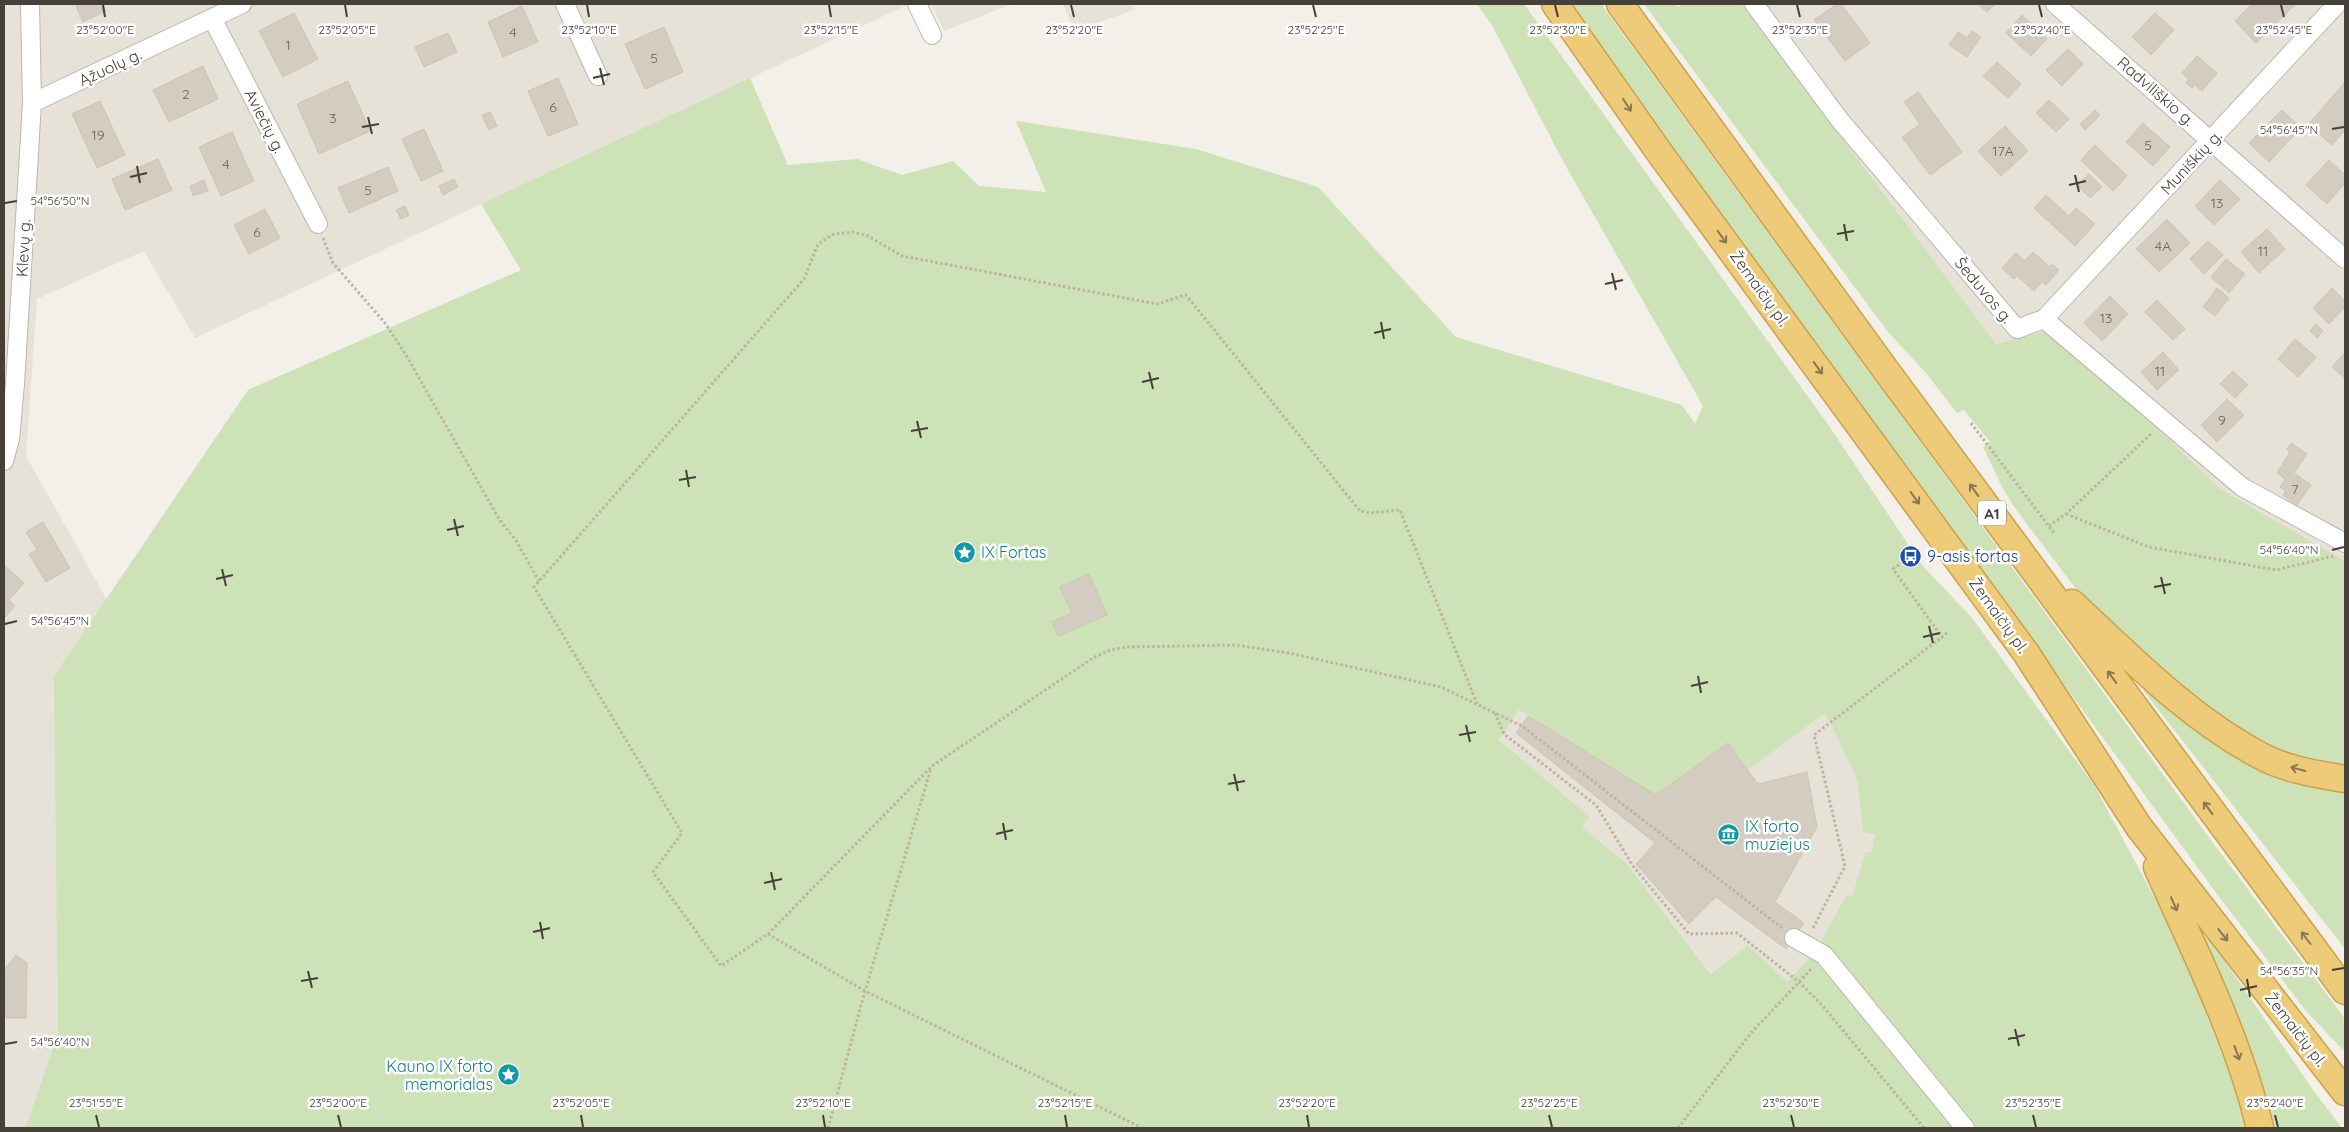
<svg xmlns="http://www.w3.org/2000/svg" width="2349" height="1132" viewBox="0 0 2349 1132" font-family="Quicksand,sans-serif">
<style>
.residential{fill:#e6e2d8}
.green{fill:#cde2b7;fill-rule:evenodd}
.building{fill:#d3ccc0;stroke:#cdc4b4}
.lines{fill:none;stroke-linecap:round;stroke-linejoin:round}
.minor-casing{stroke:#bdb8ad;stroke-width:20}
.highway-casing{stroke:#cca14a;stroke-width:29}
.path{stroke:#bdb4a0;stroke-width:3;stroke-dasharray:2.5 2.5;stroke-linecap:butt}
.minor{stroke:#fff;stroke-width:18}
.highway{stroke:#eecb79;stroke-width:26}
.oneway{stroke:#897852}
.ticks{fill:none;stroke:#464138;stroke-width:2}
.labels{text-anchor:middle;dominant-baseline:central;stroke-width:5;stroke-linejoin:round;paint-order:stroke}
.number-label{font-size:14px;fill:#69645a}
.shield{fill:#fff;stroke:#7e7a74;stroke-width:1}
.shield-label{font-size:15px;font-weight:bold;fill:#464138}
.street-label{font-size:16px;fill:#464138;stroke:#fff}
.culture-label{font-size:16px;fill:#0d838f;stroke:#fff;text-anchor:start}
.transit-label{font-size:16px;fill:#164399;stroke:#fff;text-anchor:start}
.ticks-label{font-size:12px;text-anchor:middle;fill:#464138;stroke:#fff;stroke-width:5;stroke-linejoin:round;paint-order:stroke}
</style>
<rect width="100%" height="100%" fill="#f3f0e9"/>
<path class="residential" d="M 4,4 L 909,4 L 195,338 L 144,251 L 37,299 L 26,456 L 107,600 L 55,676 L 58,1034 L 25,1128 L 4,1128 Z
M 931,4 L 1011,4 L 944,31 Z
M 1063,4 L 1131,4 L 1134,10 L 1074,31 Z
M 1742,4 L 2345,4 L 2345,561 L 2220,490 L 2056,329 L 1996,344 Z
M 1519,710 L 1528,716 L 1728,743 L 1748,770 L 1824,714 L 1830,722 L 1857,780 L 1863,832 L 1875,834 L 1872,853 L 1865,853 L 1852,896 L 1847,894 L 1816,950 L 1787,982 L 1712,974 L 1627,864 L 1582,827 L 1590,817 L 1499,740 Z"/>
<path class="green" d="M 1477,4 L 1524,4 L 1827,423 L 1922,565 L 1973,619 L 2094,785 L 2174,934 L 2207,1011 L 2248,1128 L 25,1128 L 58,1034 L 54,676 L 248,390 L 521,270 L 481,204 L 750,78 L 788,165 L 857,159 L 902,175 L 953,161 L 979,186 L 1046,192 L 1016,121 L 1196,149 L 1318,187 L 1456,337 L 1682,405 L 1695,424 L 1703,406 L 1564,163 L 1493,27 ZM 1519,710 L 1656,795 L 1728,743 L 1748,770 L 1824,714 L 1830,722 L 1857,780 L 1863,832 L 1875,834 L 1872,852 L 1865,853 L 1852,896 L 1847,894 L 1816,950 L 1787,982 L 1748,945 L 1711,974 L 1627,864 L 1582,827 L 1590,817 L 1499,740 Z
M 1567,4 L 1601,4 L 2216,847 L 2344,1017 L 2343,1022 C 2348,1029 2346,1043 2343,1050 L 2306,1011 L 2214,890 Z
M 1644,4 L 1675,4 L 1678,7 L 1682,4 L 1742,4 L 1996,344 L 2055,329 L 2220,489 L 2345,561 L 2345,771 L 2272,753 L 2185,696 L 2082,597 L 2017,511 L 2003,489 L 1983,447 L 1990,442 L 1964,410 L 1957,413 L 1926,373 L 1888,332 Z
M 2149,685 L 2345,787 L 2345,949 L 2143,690 Z
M 2202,934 L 2214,945 L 2313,1090 L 2342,1128 L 2271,1128 L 2202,946 Z"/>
<path class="building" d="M 81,4 L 102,4 L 106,11 L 83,22 L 76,6 Z
M 1837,4 L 1841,4 L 1870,43 L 1845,61 L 1814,20 Z
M 1978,4 L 1995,4 L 1987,12 Z
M 2252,4 L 2293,4 L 2295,5 L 2256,43 L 2235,21 Z
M 522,6 L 538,42 L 503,57 L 488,22 Z
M 294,13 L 318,59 L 283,77 L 259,31 Z
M 2155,13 L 2174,30 L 2151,55 L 2132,37 Z
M 2022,15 L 2047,39 L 2031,56 L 2006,33 Z
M 664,27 L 683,72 L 645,89 L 625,44 Z
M 1972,31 L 1981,37 L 1967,57 L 1949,45 L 1958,32 L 1967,38 Z
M 448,33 L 457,52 L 424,67 L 415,47 Z
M 2068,49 L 2083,64 L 2062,86 L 2046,70 Z
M 2197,56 L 2217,73 L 2202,91 L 2195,85 L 2192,88 L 2186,83 L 2189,79 L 2182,73 Z
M 1997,62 L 2021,84 L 2008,98 L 1983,76 Z
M 203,66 L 218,99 L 169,122 L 153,90 Z
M 558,78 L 578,124 L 548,136 L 528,91 Z
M 348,81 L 370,131 L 319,154 L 297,104 Z
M 2345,82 L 2345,130 L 2332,145 L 2308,125 Z
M 1918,92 L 1962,152 L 1930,175 L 1902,137 L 1920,124 L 1904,102 Z
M 2049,100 L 2069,119 L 2056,132 L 2036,113 Z
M 100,101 L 125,155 L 97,168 L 72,114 Z
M 2095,110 L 2100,115 L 2085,130 L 2080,124 Z
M 2282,110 L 2301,128 L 2269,162 L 2249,143 Z
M 490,112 L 497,126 L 489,130 L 482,115 Z
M 2143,123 L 2170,147 L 2153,166 L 2126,142 Z
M 2005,126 L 2028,151 L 2001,176 L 1978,151 Z
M 424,129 L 443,171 L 421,181 L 402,139 Z
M 232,132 L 254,181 L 221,196 L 199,147 Z
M 2095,145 L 2127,176 L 2113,191 L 2081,160 Z
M 158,159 L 172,190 L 125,210 L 112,179 Z
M 2329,160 L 2345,175 L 2345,183 L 2327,204 L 2306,185 Z
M 388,167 L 398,191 L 349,213 L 338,188 Z
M 2089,174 L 2102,187 L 2090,198 L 2077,185 Z
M 454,179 L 458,187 L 443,195 L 439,186 Z
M 204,180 L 208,191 L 193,196 L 190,186 Z
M 2220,180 L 2240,199 L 2214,225 L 2195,206 Z
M 2046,195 L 2069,216 L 2076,208 L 2095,224 L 2075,246 L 2034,208 Z
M 405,206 L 409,215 L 401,219 L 396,210 Z
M 265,209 L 280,238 L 249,254 L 234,225 Z
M 2167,219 L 2190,243 L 2159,272 L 2136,249 Z
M 2267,229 L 2285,249 L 2259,273 L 2241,252 Z
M 2208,241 L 2223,255 L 2204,274 L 2190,259 Z
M 2033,252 L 2050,267 L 2052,264 L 2059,270 L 2046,285 L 2042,282 L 2034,291 L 2017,276 L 2014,279 L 2002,268 L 2016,253 L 2025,261 Z
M 2226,259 L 2245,274 L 2229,293 L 2211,277 Z
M 2217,288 L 2229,298 L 2215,316 L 2203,307 Z
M 2332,288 L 2345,301 L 2345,307 L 2329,324 L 2313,308 Z
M 2110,296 L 2128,314 L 2102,341 L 2084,323 Z
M 2157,300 L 2185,329 L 2173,340 L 2145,312 Z
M 2316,324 L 2323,331 L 2317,338 L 2310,331 Z
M 2295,339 L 2316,357 L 2298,377 L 2278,359 Z
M 2163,352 L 2179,370 L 2157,390 L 2141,372 Z
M 2345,352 L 2345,378 L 2332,367 Z
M 2233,371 L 2248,385 L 2235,398 L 2220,384 Z
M 2227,399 L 2244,415 L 2217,442 L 2201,425 Z
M 2291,443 L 2307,454 L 2294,473 L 2291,471 L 2285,479 L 2277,473 L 2290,452 L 2287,450 Z
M 2291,471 L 2311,485 L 2297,505 L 2283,495 L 2286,491 L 2280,487 Z
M 43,522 L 70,568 L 46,582 L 29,554 L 37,550 L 26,532 Z
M 4,565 L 24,583 L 9,600 L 15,606 L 4,618 Z
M 1089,574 L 1107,615 L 1058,636 L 1052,622 L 1072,613 L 1060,587 Z
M 1528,716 L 1656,795 L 1728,743 L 1758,784 L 1807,772 L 1817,827 L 1775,902 L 1804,923 L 1786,949 L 1716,897 L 1689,924 L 1636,864 L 1655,843 L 1516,733 Z
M 16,955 L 27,963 L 26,1018 L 4,1018 L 4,970 Z"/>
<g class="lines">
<defs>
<path id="minor" d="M 565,4 L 598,76
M 917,4 L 932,35
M 1754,4 L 1839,119 L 2017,329 L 2044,319 L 2337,4
M 2055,4 L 2345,259
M 212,18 L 318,224
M 32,103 L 242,4
M 2044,319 L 2242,487 L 2345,543
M 4,461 L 10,439 L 15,384 L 32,103 L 30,4
M 1794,938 L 1824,955 L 1965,1128"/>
<path id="highway" d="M 1555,4 L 1659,152 L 2026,653 L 2139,827 L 2345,1092
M 1620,4 L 1885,369 L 2345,991
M 2072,603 C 2131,658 2189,718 2261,756 C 2287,770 2317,774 2345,779
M 2157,867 C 2195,952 2238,1037 2260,1128"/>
</defs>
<use href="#minor" class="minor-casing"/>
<use href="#highway" class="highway-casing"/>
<path class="path" d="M 323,238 L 333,263 L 385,323 L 406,355 L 499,519 L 517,542 L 539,581
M 1971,423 L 2054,533
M 2066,514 L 2149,547 L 2276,570 L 2334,556
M 2049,526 L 2066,514 L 2152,433
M 1911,556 L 1893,569 L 1942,637 L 1948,632
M 1477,704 L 1400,510 L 1370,513 L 1360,511 L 1186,295 L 1157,304 L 902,256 L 868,236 L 853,232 L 834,234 L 818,244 L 804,279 L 534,587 L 682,833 L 653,872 L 721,966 L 768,934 L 932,766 L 1093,658 L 1110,650 L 1127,647 L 1236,645 L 1289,653 L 1441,687 L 1522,726 L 1782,928
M 1495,713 L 1504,734 L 1596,805 L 1633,866 L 1689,934 L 1737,933 L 1799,982 L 1822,1005 L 1924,1128
M 1813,928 L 1845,866 L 1814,735 L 1942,637
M 768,934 L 865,991 L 1142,1128
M 828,1128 L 865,991 L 931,768
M 1678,1128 L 1751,1033 L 1812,968"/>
<use href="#minor" class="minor"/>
<use href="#highway" class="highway"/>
</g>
<defs><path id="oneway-shaft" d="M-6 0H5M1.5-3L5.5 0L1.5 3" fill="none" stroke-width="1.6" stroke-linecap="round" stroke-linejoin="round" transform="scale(1.25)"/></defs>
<g class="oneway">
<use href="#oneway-shaft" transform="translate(1627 105) rotate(56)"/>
<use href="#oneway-shaft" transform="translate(1722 237) rotate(54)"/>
<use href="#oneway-shaft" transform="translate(1818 368) rotate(54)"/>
<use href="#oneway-shaft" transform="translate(1974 490) rotate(-126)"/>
<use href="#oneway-shaft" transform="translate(1915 498) rotate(54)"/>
<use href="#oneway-shaft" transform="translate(2112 677) rotate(-126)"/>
<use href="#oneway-shaft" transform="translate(2298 769) rotate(-165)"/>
<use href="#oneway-shaft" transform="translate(2208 808) rotate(-126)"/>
<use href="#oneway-shaft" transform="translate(2174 904) rotate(66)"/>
<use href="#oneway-shaft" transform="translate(2223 935) rotate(52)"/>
<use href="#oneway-shaft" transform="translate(2306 938) rotate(-127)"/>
<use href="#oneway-shaft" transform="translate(2237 1053) rotate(70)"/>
</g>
<path class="ticks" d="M 103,5 L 105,17M 345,5 L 347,17M 587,5 L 589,17M 829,5 L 831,17M 1071,5 L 1074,17M 1313,5 L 1316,17M 1555,5 L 1558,17M 1797,5 L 1800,17M 2039,5 L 2042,17M 2281,5 L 2284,17M 600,68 L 604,85M 593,78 L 610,74M 368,117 L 372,134M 362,127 L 379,124M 2332,129 L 2344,127M 137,166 L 140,183M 2075,175 L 2079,192M 130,177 L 147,173M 2069,185 L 2086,181M 5,203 L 17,201M 1844,224 L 1847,241M 1837,234 L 1854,231M 1612,273 L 1616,290M 1605,284 L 1623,280M 1381,322 L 1384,339M 1374,333 L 1391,329M 1149,372 L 1153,389M 1142,382 L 1159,378M 917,421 L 921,438M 911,431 L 928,428M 686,470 L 689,487M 679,480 L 696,477M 454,519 L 458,536M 447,530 L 464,526M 2332,550 L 2344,547M 222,569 L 226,586M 2161,577 L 2165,594M 216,579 L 233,575M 2154,587 L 2171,584M 5,624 L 17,621M 1929,626 L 1933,643M 1923,637 L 1940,633M 1698,676 L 1701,693M 1691,686 L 1708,682M 1466,725 L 1470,742M 1459,735 L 1476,732M 1234,774 L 1238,791M 1228,784 L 1245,781M 1003,823 L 1006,840M 996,834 L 1013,830M 771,872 L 775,890M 764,883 L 782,879M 540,922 L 543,939M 533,932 L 550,928M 2332,970 L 2344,968M 308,971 L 312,988M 2247,979 L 2250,997M 301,981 L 318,978M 2240,990 L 2257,986M 2015,1029 L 2019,1046M 2008,1039 L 2025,1035M 5,1044 L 17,1042M 96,1115 L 99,1127M 338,1115 L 341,1127M 581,1115 L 583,1127M 823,1115 L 825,1127M 1065,1115 L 1067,1127M 1307,1115 L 1309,1127M 1549,1115 L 1552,1127M 1791,1115 L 1794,1127M 2033,1115 L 2036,1127M 2275,1115 L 2278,1127"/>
<defs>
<symbol id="sight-disc" viewBox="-11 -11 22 22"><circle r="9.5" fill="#0f9aa8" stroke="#fff"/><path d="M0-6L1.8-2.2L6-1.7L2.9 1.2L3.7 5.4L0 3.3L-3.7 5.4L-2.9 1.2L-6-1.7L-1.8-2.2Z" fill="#fff"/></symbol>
<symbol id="bus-disc" viewBox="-11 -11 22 22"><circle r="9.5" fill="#1a4fb4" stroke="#fff"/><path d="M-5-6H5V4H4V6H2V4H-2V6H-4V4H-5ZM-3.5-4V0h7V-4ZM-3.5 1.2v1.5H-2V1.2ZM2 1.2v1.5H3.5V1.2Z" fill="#fff"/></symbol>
<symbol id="museum-disc" viewBox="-11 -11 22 22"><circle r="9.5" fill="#0f9aa8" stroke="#fff"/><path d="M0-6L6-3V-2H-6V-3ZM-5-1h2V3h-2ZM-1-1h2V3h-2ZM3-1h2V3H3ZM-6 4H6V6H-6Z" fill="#fff"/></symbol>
</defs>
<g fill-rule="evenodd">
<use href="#sight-disc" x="952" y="540" width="25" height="25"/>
<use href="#bus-disc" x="1898" y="544" width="25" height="25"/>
<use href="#museum-disc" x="1716" y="822" width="25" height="25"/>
<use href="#sight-disc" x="496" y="1062" width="25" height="25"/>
</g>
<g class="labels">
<g class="number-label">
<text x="513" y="32">4</text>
<text x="288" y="45">1</text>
<text x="654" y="58">5</text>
<text x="186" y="94">2</text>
<text x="553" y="107">6</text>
<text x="333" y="118">3</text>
<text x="98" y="135">19</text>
<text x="2148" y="145">5</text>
<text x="2003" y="151">17A</text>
<text x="226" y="164">4</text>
<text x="368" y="190">5</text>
<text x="2217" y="203">13</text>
<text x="257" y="232">6</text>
<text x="2163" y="246">4A</text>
<text x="2263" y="251">11</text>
<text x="2106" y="318">13</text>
<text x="2160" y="371">11</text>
<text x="2222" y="420">9</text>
<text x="2295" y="489">7</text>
</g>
<rect class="shield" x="1978" y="500.5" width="28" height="25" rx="4"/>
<g class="shield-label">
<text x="1992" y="513">A1</text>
</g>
<g class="street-label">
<text transform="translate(110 67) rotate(-25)">Ąžuolų g.</text>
<text transform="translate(2156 91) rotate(41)">Radviliškio g.</text>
<text transform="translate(265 121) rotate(63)">Aviečių g.</text>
<text transform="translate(2191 162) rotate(-47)">Muniškių g.</text>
<text transform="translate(23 248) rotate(-87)">Klevų g.</text>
<text transform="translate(1760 288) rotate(54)">Žemaičių pl.</text>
<text transform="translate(1984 290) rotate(50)">Šeduvos g.</text>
<text transform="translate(1999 615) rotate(54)">Žemaičių pl.</text>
<text transform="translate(2296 1029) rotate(52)">Žemaičių pl.</text>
</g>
<g class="culture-label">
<text x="981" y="552">IX Fortas</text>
<text x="1745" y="826">IX forto<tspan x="1745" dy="18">muziejus</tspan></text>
<text x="493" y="1066" text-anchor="end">Kauno IX forto<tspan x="493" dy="18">memorialas</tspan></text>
</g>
<g class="transit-label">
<text x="1927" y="556">9-asis fortas</text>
</g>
</g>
<g class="ticks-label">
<text x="105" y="34">23°52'00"E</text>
<text x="347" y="34">23°52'05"E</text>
<text x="589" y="34">23°52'10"E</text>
<text x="831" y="34">23°52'15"E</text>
<text x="1074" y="34">23°52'20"E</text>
<text x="1316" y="34">23°52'25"E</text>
<text x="1558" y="34">23°52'30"E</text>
<text x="1800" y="34">23°52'35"E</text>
<text x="2042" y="34">23°52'40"E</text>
<text x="2284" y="34">23°52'45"E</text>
<text x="2289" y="134">54°56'45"N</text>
<text x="60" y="205">54°56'50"N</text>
<text x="2289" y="554">54°56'40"N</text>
<text x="60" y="625">54°56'45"N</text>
<text x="2289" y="975">54°56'35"N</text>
<text x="60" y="1046">54°56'40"N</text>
<text x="96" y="1107">23°51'55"E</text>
<text x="338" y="1107">23°52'00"E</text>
<text x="581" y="1107">23°52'05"E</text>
<text x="823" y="1107">23°52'10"E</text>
<text x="1065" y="1107">23°52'15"E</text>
<text x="1307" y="1107">23°52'20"E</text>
<text x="1549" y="1107">23°52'25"E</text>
<text x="1791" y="1107">23°52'30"E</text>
<text x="2033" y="1107">23°52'35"E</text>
<text x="2275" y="1107">23°52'40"E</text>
</g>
<rect width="2349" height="1132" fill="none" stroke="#464138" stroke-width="10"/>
</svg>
